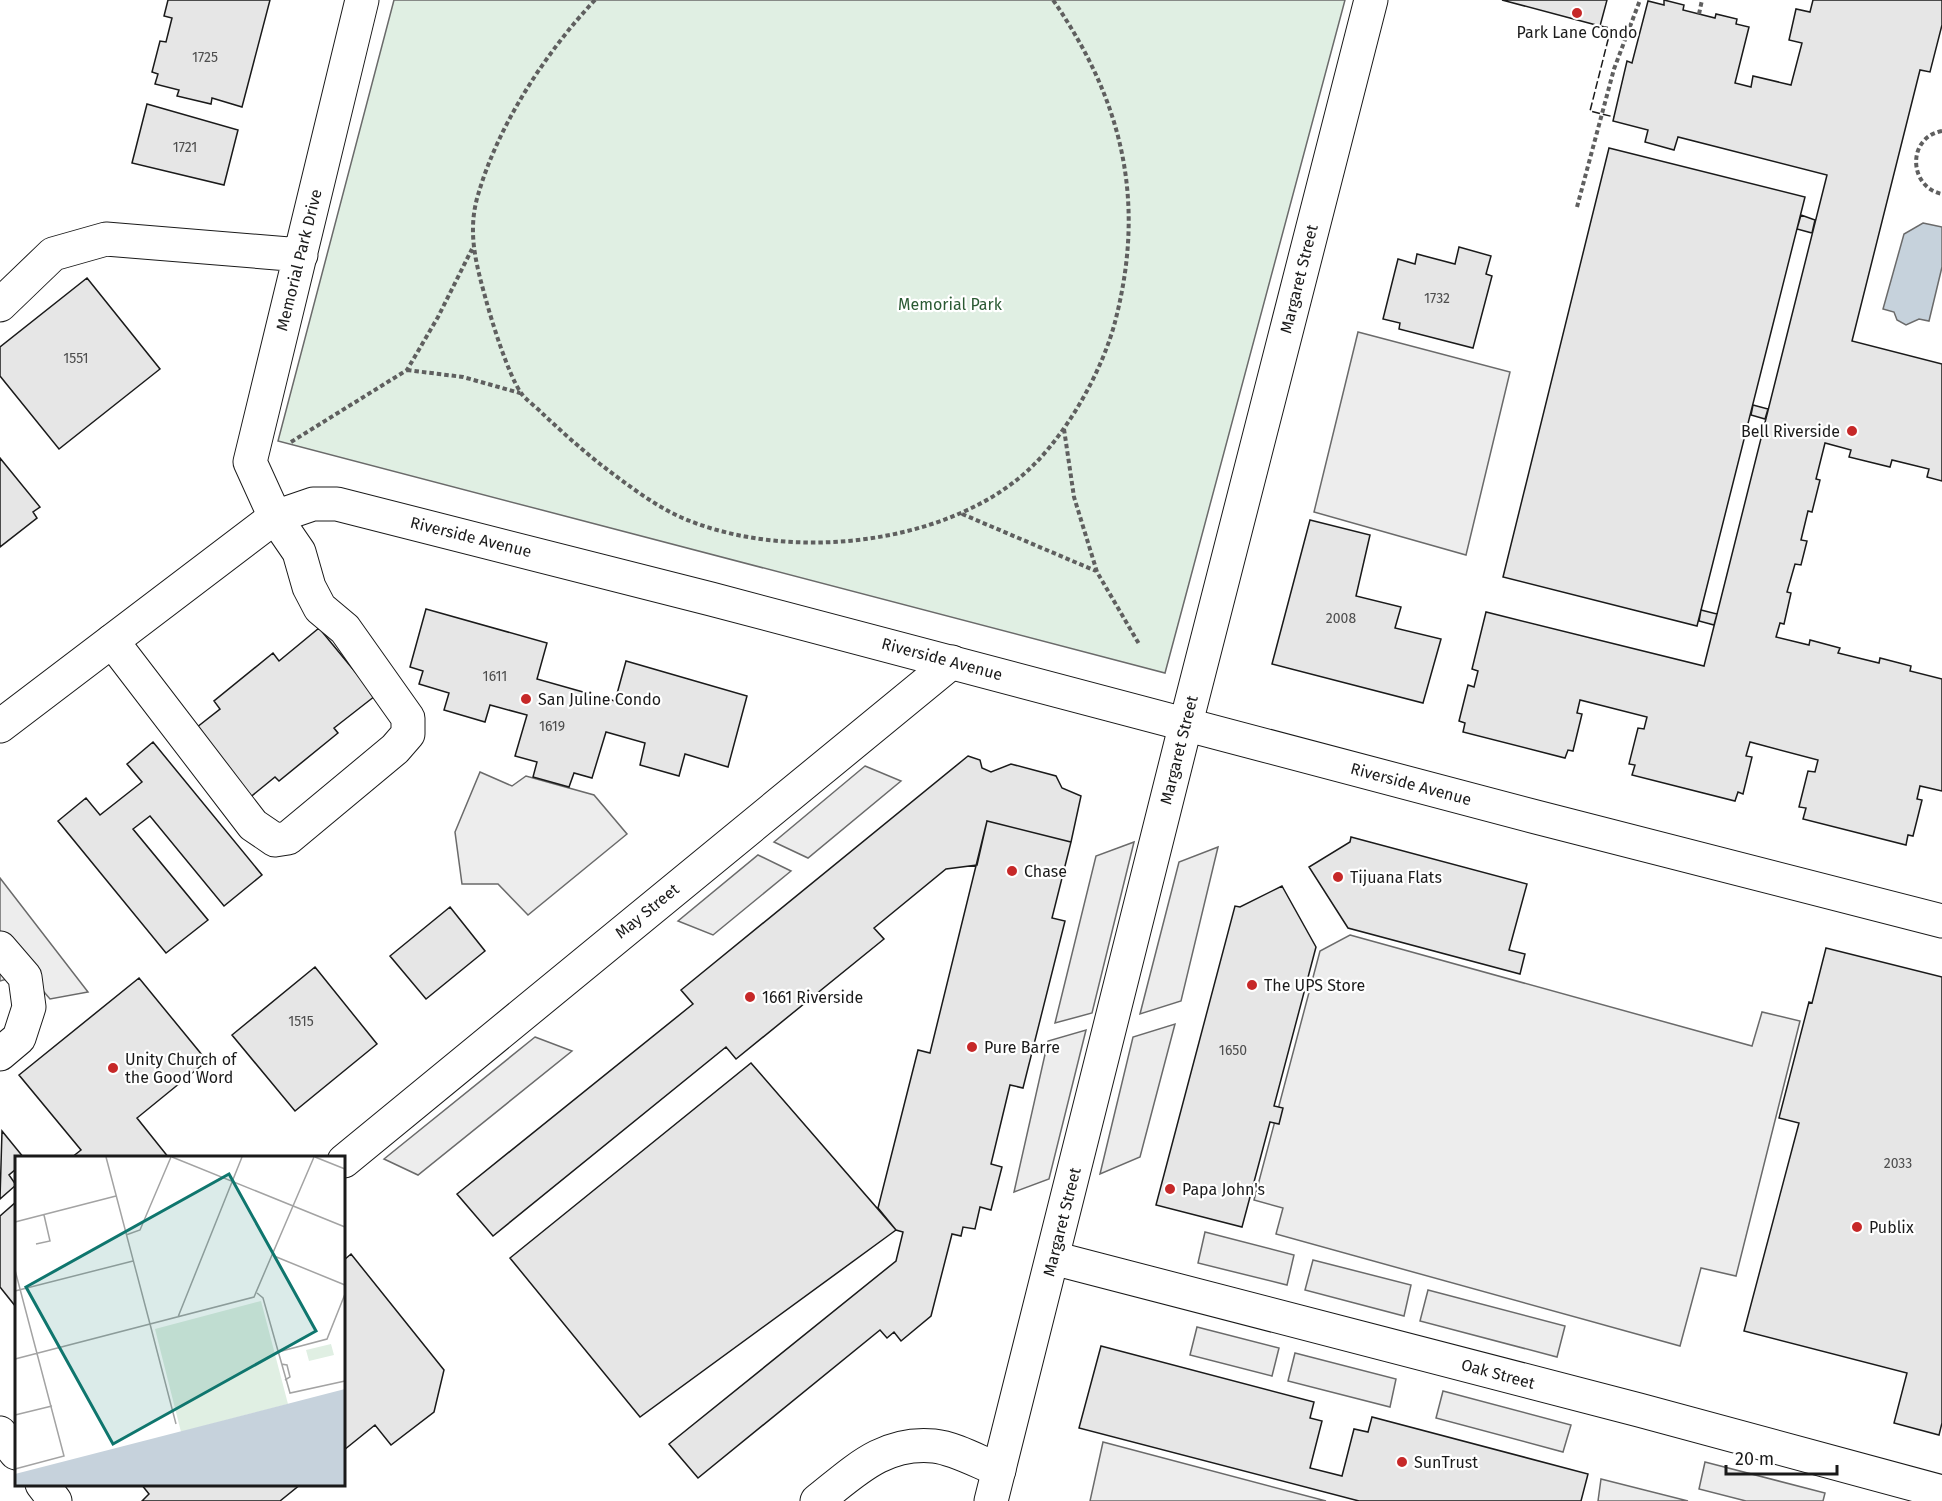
<svg xmlns="http://www.w3.org/2000/svg" width="1942" height="1501" viewBox="0 0 1942 1501" font-family="'Fira Sans',sans-serif">
<style>
.green{fill:#e0efe3;stroke:#6a6a6a;stroke-width:1.5}
.parking{fill:#ededed;stroke:#6a6a6a;stroke-width:1.5}
.water{fill:#c6d2dc;stroke:#6a6a6a;stroke-width:1.5}
.building{fill:#e6e6e6;stroke:#1a1a1a;stroke-width:1.5}
.lines{fill:none;stroke-linecap:round;stroke-linejoin:round}
.minor-casing{stroke:#1a1a1a;stroke-width:35}
.major-casing{stroke:#1a1a1a;stroke-width:35}
.path{stroke:#5f5f5f;stroke-width:4;stroke-dasharray:4.5 3;stroke-linecap:butt}
.minor{stroke:#fff;stroke-width:33}
.major{stroke:#fff;stroke-width:33}
.fence{stroke:#1a1a1a;stroke-width:1.5;stroke-dasharray:8 3;stroke-linecap:butt}
.poi-dot{fill:#c62828;stroke:#fff;stroke-width:2}
.labels{text-anchor:middle;dominant-baseline:central;stroke-width:4.5;stroke-linejoin:round;paint-order:stroke}
.number-label{font-size:14px;fill:#4d4d4d}
.poi-label{font-size:16px;fill:#1a1a1a;stroke:#fff;text-anchor:start}
.street-label{font-size:16px;fill:#1a1a1a;stroke:#fff}
.park-label{font-size:16px;fill:#2b5a34;stroke:#fff}
.inset-road{fill:none;stroke:#a3a3a3;stroke-width:1.5}
.view{fill:#0f766e;fill-opacity:0.15;stroke:#0f766e;stroke-width:3}
.inset-edge{fill:none;stroke:#1a1a1a;stroke-width:3}
</style>
<rect width="100%" height="100%" fill="#fff"/>
<path class="green" d="M 394,0 L 1345,0 L 1165,673 L 278,441 Z"/>
<path class="parking" d="M 1358,332 L 1510,372 L 1466,555 L 1314,512 Z
M 865,766 L 901,781 L 808,858 L 774,842 Z
M 480,772 L 512,786 L 526,776 L 594,795 L 627,834 L 528,915 L 498,884 L 462,884 L 455,832 Z
M 1134,842 L 1092,1013 L 1055,1023 L 1096,856 Z
M 1218,847 L 1181,1001 L 1140,1014 L 1179,862 Z
M 758,855 L 791,871 L 713,935 L 678,921 Z
M 0,878 L 88,992 L 50,999 L 28,973 L 0,981 Z
M 1350,935 L 1752,1046 L 1762,1012 L 1800,1021 L 1736,1276 L 1701,1268 L 1680,1346 L 1276,1234 L 1283,1208 L 1254,1200 L 1320,951 Z
M 1175,1024 L 1140,1157 L 1100,1174 L 1133,1037 Z
M 1086,1030 L 1049,1179 L 1014,1192 L 1048,1041 Z
M 535,1037 L 572,1051 L 418,1175 L 384,1159 Z
M 1205,1232 L 1294,1255 L 1287,1285 L 1198,1263 Z
M 1313,1260 L 1411,1285 L 1404,1316 L 1305,1290 Z
M 1428,1290 L 1565,1326 L 1557,1357 L 1420,1321 Z
M 1197,1327 L 1279,1348 L 1272,1376 L 1190,1355 Z
M 1295,1353 L 1396,1379 L 1390,1407 L 1288,1381 Z
M 1443,1391 L 1571,1425 L 1563,1452 L 1436,1418 Z
M 1103,1442 L 1326,1501 L 1090,1501 Z
M 1705,1462 L 1825,1493 L 1823,1501 L 1746,1501 L 1699,1489 Z
M 1601,1479 L 1688,1501 L 1598,1501 Z"/>
<path class="water" d="M 1923,223 L 1942,227 L 1942,267 L 1929,321 L 1919,319 L 1906,325 L 1897,320 L 1894,312 L 1883,309 L 1904,234 Z"/>
<path class="building" d="M 168,0 L 270,0 L 242,107 L 212,98 L 211,104 L 177,96 L 179,90 L 155,84 L 158,74 L 152,72 L 160,41 L 166,42 L 172,18 L 164,16 Z
M 1502,0 L 1607,0 L 1600,26 Z
M 1664,0 L 1684,5 L 1683,10 L 1715,18 L 1716,14 L 1737,19 L 1736,24 L 1749,27 L 1735,83 L 1751,87 L 1753,76 L 1791,85 L 1802,43 L 1789,40 L 1796,9 L 1810,12 L 1813,0 L 1942,0 L 1942,25 L 1930,72 L 1920,70 L 1852,341 L 1942,364 L 1942,481 L 1927,477 L 1929,469 L 1892,460 L 1890,467 L 1849,457 L 1851,450 L 1825,443 L 1816,479 L 1820,480 L 1812,512 L 1808,511 L 1801,540 L 1807,541 L 1801,565 L 1795,564 L 1787,592 L 1791,593 L 1784,624 L 1780,623 L 1776,637 L 1809,645 L 1810,640 L 1840,648 L 1838,653 L 1879,663 L 1880,658 L 1911,666 L 1910,671 L 1942,679 L 1942,791 L 1920,786 L 1917,799 L 1922,800 L 1913,836 L 1908,835 L 1906,845 L 1803,819 L 1806,808 L 1799,807 L 1808,771 L 1815,772 L 1818,760 L 1750,742 L 1746,756 L 1752,757 L 1743,794 L 1738,792 L 1735,801 L 1632,775 L 1635,765 L 1629,764 L 1638,728 L 1644,729 L 1647,717 L 1580,700 L 1577,713 L 1582,714 L 1573,751 L 1568,750 L 1565,758 L 1463,732 L 1465,723 L 1459,721 L 1468,685 L 1474,687 L 1478,671 L 1472,669 L 1486,612 L 1704,666 L 1827,175 L 1678,137 L 1674,150 L 1645,142 L 1648,130 L 1613,121 L 1627,61 L 1632,63 L 1648,1 L 1664,5 Z
M 147,104 L 238,130 L 224,185 L 132,163 Z
M 1609,148 L 1805,197 L 1697,626 L 1503,577 Z
M 1801,215 L 1815,220 L 1812,233 L 1797,229 Z
M 1459,247 L 1491,256 L 1486,274 L 1492,276 L 1473,348 L 1399,329 L 1400,323 L 1383,319 L 1398,259 L 1415,264 L 1417,254 L 1455,264 Z
M 87,278 L 160,369 L 59,449 L 0,376 L 0,347 Z
M 1753,405 L 1768,409 L 1765,419 L 1751,415 Z
M 0,458 L 40,507 L 33,512 L 37,518 L 0,547 Z
M 1310,520 L 1370,535 L 1356,596 L 1401,607 L 1395,628 L 1441,639 L 1423,703 L 1272,664 Z
M 426,609 L 547,643 L 537,679 L 615,701 L 626,661 L 747,696 L 728,767 L 685,754 L 679,776 L 640,765 L 645,743 L 606,732 L 592,778 L 574,773 L 569,787 L 533,777 L 537,762 L 515,756 L 527,715 L 490,705 L 485,722 L 444,710 L 449,693 L 419,684 L 423,671 L 410,667 Z
M 1701,610 L 1717,614 L 1714,625 L 1699,621 Z
M 319,628 L 375,696 L 334,728 L 338,733 L 279,781 L 275,777 L 248,799 L 192,731 L 220,709 L 214,701 L 273,653 L 279,661 Z
M 153,742 L 262,875 L 224,906 L 150,816 L 133,829 L 208,920 L 166,953 L 58,821 L 86,798 L 100,815 L 142,782 L 127,764 Z
M 968,756 L 980,760 L 982,768 L 991,772 L 1011,764 L 1056,776 L 1062,788 L 1081,796 L 1071,842 L 987,821 L 977,865 L 946,869 L 874,928 L 884,939 L 736,1059 L 726,1047 L 493,1236 L 457,1194 L 693,1004 L 681,990 Z
M 987,821 L 1071,842 L 1052,918 L 1065,921 L 1023,1088 L 1010,1085 L 991,1164 L 1002,1167 L 991,1210 L 980,1207 L 975,1229 L 963,1227 L 961,1236 L 952,1234 L 931,1316 L 901,1341 L 894,1332 L 887,1338 L 880,1330 L 698,1478 L 669,1444 L 896,1261 L 903,1232 L 896,1230 L 878,1208 L 918,1050 L 930,1053 Z
M 1351,837 L 1527,884 L 1509,950 L 1525,954 L 1520,974 L 1348,928 L 1309,867 L 1350,842 Z
M 1282,886 L 1316,947 L 1274,1106 L 1283,1108 L 1279,1124 L 1270,1122 L 1242,1227 L 1156,1205 L 1235,906 L 1240,907 Z
M 450,907 L 485,951 L 426,999 L 390,956 Z
M 1826,948 L 1942,977 L 1942,1423 L 1939,1435 L 1894,1423 L 1907,1373 L 1744,1331 L 1799,1123 L 1779,1118 L 1809,1002 L 1812,1003 Z
M 315,967 L 377,1044 L 295,1111 L 232,1035 Z
M 139,978 L 207,1061 L 137,1118 L 169,1158 L 71,1158 L 81,1150 L 19,1075 Z
M 751,1063 L 896,1230 L 640,1417 L 510,1258 Z
M 2,1131 L 24,1158 L 16,1158 L 16,1169 L 9,1175 L 16,1185 L 0,1199 Z
M 16,1202 L 16,1307 L 0,1287 L 0,1216 Z
M 351,1254 L 444,1370 L 434,1412 L 391,1445 L 375,1425 L 344,1450 L 344,1260 Z
M 1101,1346 L 1314,1402 L 1310,1418 L 1322,1421 L 1310,1468 L 1342,1476 L 1354,1429 L 1368,1432 L 1372,1417 L 1588,1474 L 1581,1501 L 1359,1501 L 1079,1428 Z
M 141,1484 L 301,1484 L 280,1501 L 142,1501 L 149,1494 Z"/>
<g class="lines">
<defs>
<path id="minor" d="M 0,305 L 53,254 L 106,239 L 301,255
M 112,641 L 253,825 L 275,840 L 288,838 L 395,749 L 408,734 L 408,718 L 345,629 L 320,608 L 309,587 L 299,552 L 275,517 L 250,462 L 362,0
M 1186,723 L 1371,0
M 0,948 L 25,977 L 29,1007 L 19,1038 L 0,1054
M 344,1161 L 952,662
M 1053,1258 L 1639,1410 L 1942,1492
M 0,1433 L 16,1453
M 42,1484 L 55,1501
M 817,1501 C 854,1472 883,1441 934,1446 C 954,1448 979,1462 999,1470"/>
<path id="major" d="M 0,726 L 275,517 L 313,504 L 337,504 L 711,599 L 1536,817 L 1942,921
M 991,1501 L 1186,723"/>
</defs>
<use href="#minor" class="minor-casing"/>
<use href="#major" class="major-casing"/>
<path class="path" d="M 595,0 C 546,52 498,125 478,195 C 467,232 476,264 486,300 C 492,322 508,374 521,393 C 526,400 536,407 543,414 C 561,431 580,448 600,464 C 628,485 658,509 690,521 C 789,560 934,546 1018,479 C 1062,444 1103,372 1116,318 C 1146,199 1122,100 1053,0
M 1699,14 L 1702,0
M 1942,131 C 1907,137 1908,187 1942,194
M 1577,207 L 1614,69 L 1640,0
M 407,370 L 463,377 L 520,393
M 1064,429 L 1074,497 L 1097,572 L 1139,644
M 291,442 L 407,370 L 438,317 L 472,249
M 962,514 L 1096,571"/>
<use href="#minor" class="minor"/>
<use href="#major" class="major"/>
<path class="fence" d="M 1600,26 L 1611,28 L 1590,111 L 1614,117"/>
</g>
<g class="poi-dot">
<circle cx="1577" cy="13" r="6"/>
<circle cx="1852" cy="431" r="6"/>
<circle cx="526" cy="699" r="6"/>
<circle cx="1012" cy="871" r="6"/>
<circle cx="1338" cy="877" r="6"/>
<circle cx="1252" cy="985" r="6"/>
<circle cx="750" cy="997" r="6"/>
<circle cx="972" cy="1047" r="6"/>
<circle cx="113" cy="1068" r="6"/>
<circle cx="1170" cy="1189" r="6"/>
<circle cx="1857" cy="1227" r="6"/>
<circle cx="1402" cy="1462" r="6"/>
</g>
<g class="labels">
<g class="number-label">
<text x="205" y="57">1725</text>
<text x="185" y="147">1721</text>
<text x="1437" y="298">1732</text>
<text x="76" y="358">1551</text>
<text x="1341" y="618">2008</text>
<text x="495" y="676">1611</text>
<text x="552" y="726">1619</text>
<text x="301" y="1021">1515</text>
<text x="1233" y="1050">1650</text>
<text x="1898" y="1163">2033</text>
</g>
<g class="poi-label">
<text x="1577" y="32" text-anchor="middle">Park Lane Condo</text>
<text x="1840" y="431" text-anchor="end">Bell Riverside</text>
<text x="538" y="699">San Juline Condo</text>
<text x="1024" y="871">Chase</text>
<text x="1350" y="877">Tijuana Flats</text>
<text x="1264" y="985">The UPS Store</text>
<text x="762" y="997">1661 Riverside</text>
<text x="984" y="1047">Pure Barre</text>
<text x="125" y="1059">Unity Church of<tspan x="125" dy="18">the Good Word</tspan></text>
<text x="1182" y="1189">Papa John's</text>
<text x="1869" y="1227">Publix</text>
<text x="1414" y="1462">SunTrust</text>
</g>
<g class="street-label">
<text transform="translate(299 260) rotate(-76)">Memorial Park Drive</text>
<text transform="translate(1299 279) rotate(-76)">Margaret Street</text>
<text transform="translate(471 537) rotate(14)">Riverside Avenue</text>
<text transform="translate(942 659) rotate(15)">Riverside Avenue</text>
<text transform="translate(1179 750) rotate(-76)">Margaret Street</text>
<text transform="translate(1411 784) rotate(15)">Riverside Avenue</text>
<text transform="translate(647 911) rotate(-39)">May Street</text>
<text transform="translate(1062 1222) rotate(-76)">Margaret Street</text>
<text transform="translate(1498 1374) rotate(15)">Oak Street</text>
</g>
<g class="park-label">
<text x="950" y="304">Memorial Park</text>
</g>
</g>
<g transform="translate(15 1156)">
<rect width="330" height="330" fill="#fff"/>
<path d="M 246,145 L 273,248 L 166,276 L 140,173 ZM 316,188 L 319,199 L 294,205 L 291,194 Z" fill="#e0efe3"/>
<path d="M 330,233 L 330,329 L 0,329 L 0,318 Z" fill="#c6d2dc"/>
<path class="inset-road" d="M 91,1 L 135,168M 157,1 L 330,71M 300,1 L 330,13M 0,66 L 101,40M 111,79 L 125,74 L 156,1M 21,88 L 35,85 L 29,59M 259,100 L 330,129M 0,114 L 49,300 L 0,313M 0,135 L 118,105M 242,137 L 248,142 L 275,237 L 330,225M 163,161 L 227,1M 135,168 L 161,268M 263,196 L 312,183 L 330,138M 0,203 L 239,141 L 299,1M 266,208 L 272,209 L 275,221 L 270,224M 0,259 L 37,250"/>
<path class="view" d="M 214,18 L 301,175 L 98,288 L 11,131 Z"/>
<rect width="330" height="330" class="inset-edge"/>
</g>
<path d="M1726 1465v9h111v-9" fill="none" stroke="#1a1a1a" stroke-width="3"/>
<text x="1735" y="1465" font-size="18" fill="#1a1a1a" stroke="#ffffff" stroke-width="4.5" paint-order="stroke">20 m</text>
</svg>
